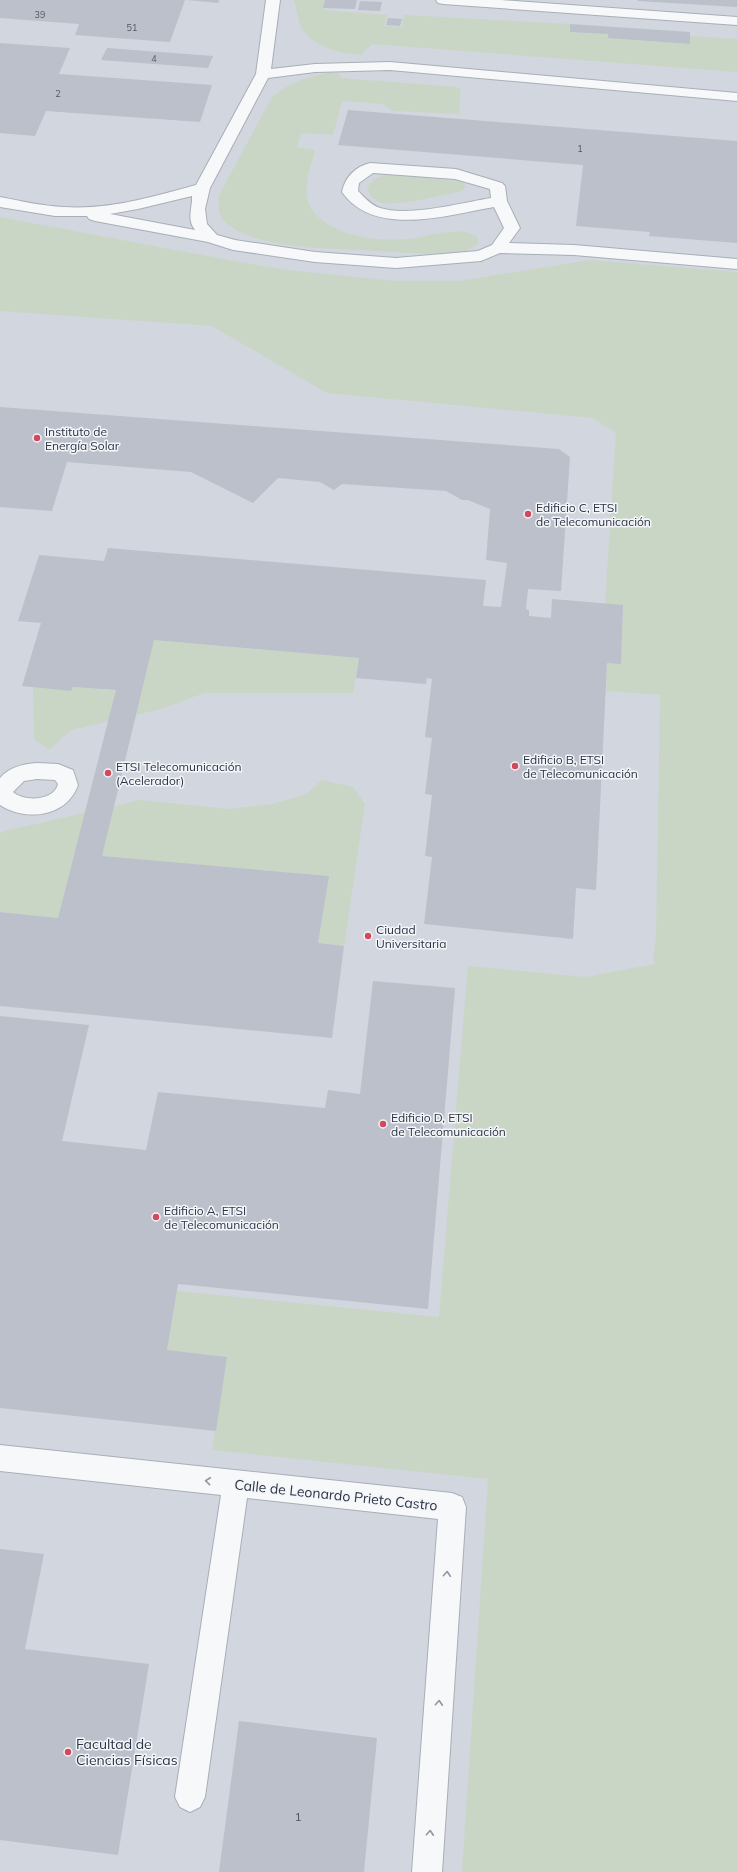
<svg xmlns="http://www.w3.org/2000/svg" width="737" height="1872" viewBox="0 0 737 1872" font-family="Mulish,sans-serif">
<style>
.built{fill:#d2d6de}
.green{fill:#c9d6c5}
.building{fill:#bbc0ca}
.lines{fill:none;stroke-linecap:round;stroke-linejoin:round}
.minor-casing{stroke:#a9aeb7;stroke-width:2}
.minor{fill:#f7f8fa;fill-rule:evenodd}
.oneway{stroke:#9196a0}
.poi-dot{fill:#d1495b;stroke:#f4f6f9;stroke-width:1.5}
.labels{text-anchor:middle;dominant-baseline:central;stroke-width:3;stroke-linejoin:round;paint-order:stroke}
.far-number-label{font-size:9px;fill:#4f5766}
.poi-label{font-size:12px;fill:#2b3445;stroke:#f4f6f9;text-anchor:start}
.near-number-label{font-size:12px;fill:#4f5766}
.near-street-label{font-size:14px;fill:#2b3445;stroke:#f4f6f9}
.near-poi-label{font-size:14px;fill:#2b3445;stroke:#f4f6f9;text-anchor:start}
</style>
<rect width="100%" height="100%" fill="#e4e7ec"/>
<path class="built" d="M 0,0 L 737,0 L 737,1872 L 0,1872 Z"/>
<path class="green" d="M 294,0 L 325,0 L 324,10 L 387,15 L 384,26 L 402,27 L 404,15 L 570,24 L 570,32 L 608,34 L 609,38 L 690,44 L 690,36 L 737,39 L 737,72 L 372,44 L 361,55 C 341,54 315,47 303,30 C 298,23 297,9 294,0 Z
M 326,73 L 338,73 L 341,78 L 456,87 L 461,90 L 459,114 L 393,111 L 383,104 L 342,101 L 333,135 L 301,133 L 297,147 L 315,150 C 306,182 296,206 331,226 C 354,239 383,241 408,239 C 428,237 463,224 478,238 L 478,244 L 463,253 L 450,254 C 420,254 391,252 362,250 C 323,248 258,249 226,223 C 218,216 218,205 219,195 L 272,97 L 288,86 L 301,80 Z
M 390,174 L 458,181 L 464,183 L 465,187 L 463,191 C 447,194 392,208 379,202 C 373,199 370,195 367,189 C 372,178 379,176 390,174 Z
M 0,217 L 239,262 L 288,270 L 394,281 L 459,281 L 590,260 L 737,272 L 737,1872 L 462,1872 L 488,1479 L 212,1450 L 227,1357 L 167,1350 L 177,1291 L 439,1317 L 468,966 L 586,977 L 655,964 L 653,957 L 656,938 L 660,695 L 606,691 L 607,663 L 621,664 L 623,605 L 605,604 L 616,433 L 593,418 L 327,393 L 212,326 L 0,311 Z
M 154,640 L 359,658 L 353,693 L 204,693 L 161,709 L 71,730 L 49,750 L 34,739 L 33,687 L 71,691 L 73,687 L 141,693 Z
M 322,780 L 353,787 L 365,804 L 344,946 L 318,943 L 328,876 L 74,854 L 58,918 L 0,912 L 0,833 L 5,831 L 140,800 L 228,809 L 272,804 L 306,794 Z"/>
<path class="building" d="M 0,0 L 185,0 L 170,42 L 75,35 L 79,24 L 0,18 Z
M 187,0 L 219,0 L 218,3 Z
M 325,0 L 357,0 L 355,9 L 323,8 Z
M 638,0 L 737,0 L 737,7 L 638,1 Z
M 360,1 L 382,2 L 380,11 L 358,10 Z
M 388,18 L 402,19 L 400,26 L 386,25 Z
M 570,24 L 690,32 L 690,44 L 608,38 L 608,34 L 570,32 Z
M 0,43 L 70,48 L 59,74 L 212,85 L 200,122 L 46,111 L 35,136 L 0,133 Z
M 107,48 L 213,56 L 208,68 L 101,60 Z
M 348,110 L 737,141 L 737,243 L 649,236 L 650,232 L 576,226 L 583,165 L 338,145 Z
M 0,407 L 559,449 L 570,457 L 561,591 L 528,589 L 526,609 L 529,610 L 529,616 L 551,618 L 552,599 L 623,605 L 621,664 L 607,663 L 596,890 L 576,888 L 573,939 L 424,924 L 432,857 L 425,856 L 432,795 L 425,794 L 432,738 L 425,737 L 432,679 L 427,678 L 426,684 L 356,678 L 359,658 L 154,640 L 102,856 L 329,876 L 318,943 L 344,946 L 332,1038 L 0,1006 L 0,912 L 58,918 L 116,690 L 73,687 L 71,691 L 22,686 L 41,623 L 18,621 L 39,555 L 104,561 L 108,548 L 486,580 L 483,606 L 501,607 L 507,563 L 486,560 L 490,509 L 468,500 L 462,500 L 446,491 L 342,484 L 334,490 L 320,482 L 278,478 L 253,503 L 191,472 L 67,462 L 52,511 L 0,507 Z
M 373,981 L 455,988 L 428,1309 L 178,1284 L 167,1350 L 227,1357 L 216,1431 L 0,1408 L 0,1016 L 89,1025 L 62,1141 L 146,1150 L 158,1092 L 325,1108 L 328,1090 L 360,1094 Z
M 0,1549 L 44,1554 L 25,1649 L 149,1664 L 118,1855 L 0,1840 Z
M 239,1721 L 377,1738 L 364,1872 L 219,1872 Z"/>
<g class="lines">
<defs>
<path id="minor" d="M 266,0 L 280,0 L 271,69 L 315,64 L 390,62 L 737,93 L 737,101 L 390,70 L 315,72 L 268,78 L 210,188 L 205,209 L 207,224 L 217,235 L 235,240 L 315,252 L 396,258 L 478,251 L 492,245 L 504,228 L 494,207 C 448,215 374,238 342,192 C 345,177 355,167 370,163 L 456,169 L 502,183 L 505,186 L 507,201 L 520,228 L 509,243 L 574,245 L 737,259 L 737,269 L 574,255 L 500,253 L 481,261 L 396,268 L 315,262 L 233,250 L 208,242 L 95,221 L 89,219 L 87,216 L 55,216 L 0,207 L 0,197 C 21,201 42,206 64,207 C 108,210 153,197 196,185 L 256,74 ZM 373,173 L 455,179 L 490,189 L 491,198 C 460,203 409,217 380,208 C 371,205 364,197 358,191 L 359,183 ZM 192,196 C 193,206 186,219 195,230 L 110,214 L 138,209 Z
M 436,0 L 501,0 L 737,17 L 737,25 L 443,4 L 438,3 Z
M 37,763 L 58,764 L 73,770 L 78,785 C 67,817 26,822 0,805 L 0,778 C 9,767 23,764 37,763 ZM 37,779 L 55,780 L 58,784 C 54,801 24,802 13,792 L 24,781 Z
M 0,1445 L 452,1493 L 462,1497 L 466,1507 L 442,1872 L 412,1872 L 438,1519 L 247,1498 L 205,1797 L 200,1807 L 190,1812 L 180,1807 L 175,1797 L 221,1495 L 0,1471 Z"/>
</defs>
<use href="#minor" class="minor-casing"/>
<use href="#minor" class="minor"/>
</g>
<defs><path id="oneway-chevron" d="M-2-3.5L2.5 0L-2 3.5" fill="none" stroke-width="1.6" stroke-linecap="round" stroke-linejoin="round"/></defs>
<g class="oneway">
<use href="#oneway-chevron" transform="translate(208 1481) rotate(-174)"/>
<use href="#oneway-chevron" transform="translate(447 1574) rotate(-86)"/>
<use href="#oneway-chevron" transform="translate(439 1703) rotate(-86)"/>
<use href="#oneway-chevron" transform="translate(430 1833) rotate(-86)"/>
</g>
<g class="poi-dot">
<circle cx="37" cy="438" r="4"/>
<circle cx="528" cy="514" r="4"/>
<circle cx="515" cy="766" r="4"/>
<circle cx="108" cy="773" r="4"/>
<circle cx="368" cy="936" r="4"/>
<circle cx="383" cy="1124" r="4"/>
<circle cx="156" cy="1217" r="4"/>
<circle cx="68" cy="1752" r="4"/>
</g>
<g class="labels">
<g class="far-number-label">
<text x="40" y="14">39</text>
<text x="132" y="27">51</text>
<text x="154" y="58">4</text>
<text x="58" y="93">2</text>
<text x="580" y="148">1</text>
</g>
<g class="poi-label">
<text x="45" y="431">Instituto de<tspan x="45" dy="14">Energía Solar</tspan></text>
<text x="536" y="507">Edificio C, ETSI<tspan x="536" dy="14">de Telecomunicación</tspan></text>
<text x="523" y="759">Edificio B, ETSI<tspan x="523" dy="14">de Telecomunicación</tspan></text>
<text x="116" y="766">ETSI Telecomunicación<tspan x="116" dy="14">(Acelerador)</tspan></text>
<text x="376" y="929">Ciudad<tspan x="376" dy="14">Universitaria</tspan></text>
<text x="391" y="1117">Edificio D, ETSI<tspan x="391" dy="14">de Telecomunicación</tspan></text>
<text x="164" y="1210">Edificio A, ETSI<tspan x="164" dy="14">de Telecomunicación</tspan></text>
</g>
<g class="near-number-label">
<text x="298" y="1816">1</text>
</g>
<g class="near-street-label">
<text transform="translate(336 1495) rotate(6)">Calle de Leonardo Prieto Castro</text>
</g>
<g class="near-poi-label">
<text x="76" y="1744">Facultad de<tspan x="76" dy="16">Ciencias Físicas</tspan></text>
</g>
</g>
</svg>
